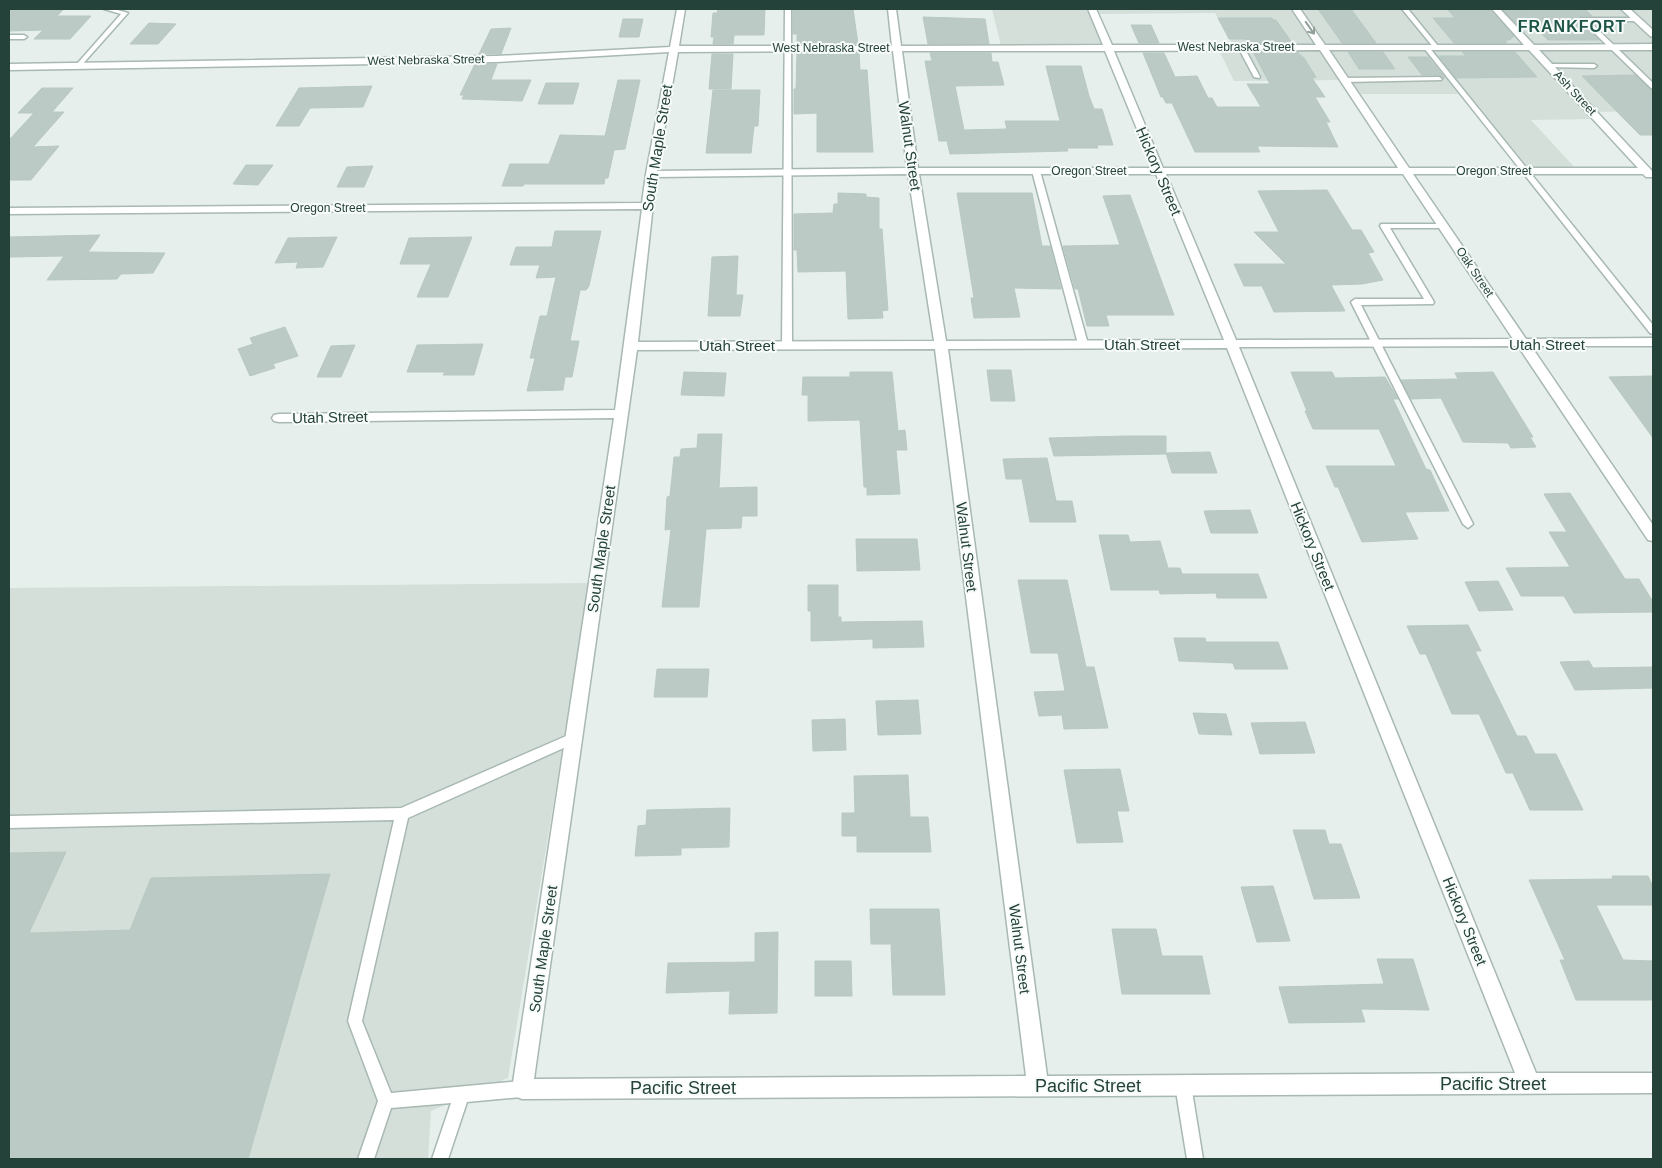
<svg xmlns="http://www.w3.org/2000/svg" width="1662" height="1168" viewBox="0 0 1662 1168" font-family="Arial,sans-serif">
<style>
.built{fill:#d4dfda}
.building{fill:#bbcac4;stroke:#b8c9c2}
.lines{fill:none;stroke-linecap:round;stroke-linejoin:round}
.service-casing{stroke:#a8b8b2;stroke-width:3}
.minor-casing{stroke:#a8b8b2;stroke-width:3}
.tertiary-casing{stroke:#a8b8b2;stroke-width:3}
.service{fill:#fff;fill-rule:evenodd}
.minor{fill:#fff;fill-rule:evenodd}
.tertiary{fill:#fff;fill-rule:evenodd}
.oneway{stroke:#92a09c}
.labels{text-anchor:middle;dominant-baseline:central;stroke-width:4;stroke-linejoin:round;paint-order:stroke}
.far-street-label{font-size:12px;fill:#24423a;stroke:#f7fbf9}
.street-label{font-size:15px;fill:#24423a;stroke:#f7fbf9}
.far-district-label{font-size:16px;font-weight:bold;letter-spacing:1px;fill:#1f5548;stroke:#f7fbf9}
.near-street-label{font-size:18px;fill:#24423a;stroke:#f7fbf9}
</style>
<rect width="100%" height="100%" fill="#e6efeb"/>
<path class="built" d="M 992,9 L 1294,9 L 1320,47 L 1234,47 L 1215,13 L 1097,14 L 1109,46 L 1001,46 Z
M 1299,9 L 1623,9 L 1653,36 L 1653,46 L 1325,46 Z
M 1629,9 L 1653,9 L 1653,31 Z
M 1218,48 L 1321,49 L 1342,80 L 1234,81 Z
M 1653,48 L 1653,111 L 1594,112 L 1535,49 Z
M 1326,49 L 1531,49 L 1596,119 L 1531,120 L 1577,170 L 1522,169 L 1461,94 L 1357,94 Z
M 590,583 L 508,1078 L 431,1111 L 428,1159 L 9,1159 L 9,588 Z"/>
<path class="building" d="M 9,9 L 64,9 L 57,16 L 91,16 L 70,39 L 34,39 L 43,30 L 9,31 Z
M 718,9 L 765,9 L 764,35 L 734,35 L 733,44 L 713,44 L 714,37 L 711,37 L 713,13 L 717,13 Z
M 793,9 L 853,9 L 858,44 L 797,44 L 797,34 L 793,34 Z
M 1318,9 L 1351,9 L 1376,43 L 1342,43 Z
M 1585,9 L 1592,16 L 1581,16 L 1580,21 L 1599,40 L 1548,40 L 1530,22 L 1522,29 L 1503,10 Z
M 1448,10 L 1490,10 L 1514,36 L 1510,40 L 1505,40 L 1507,43 L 1454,43 L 1433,18 L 1455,18 Z
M 923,17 L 985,19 L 989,44 L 928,44 Z
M 1218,18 L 1272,18 L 1273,20 L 1276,20 L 1292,43 L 1248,43 L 1245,39 L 1229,39 Z
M 623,19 L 643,19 L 639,37 L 619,37 Z
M 149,23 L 176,24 L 158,44 L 130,44 Z
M 1131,25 L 1151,25 L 1159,43 L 1139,43 Z
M 511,28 L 501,54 L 479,54 L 491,29 Z
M 1253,52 L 1297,52 L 1304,58 L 1316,77 L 1312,78 L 1325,97 L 1315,97 L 1330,122 L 1326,122 L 1338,147 L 1257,146 L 1260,152 L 1195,152 L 1172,103 L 1166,103 L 1163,97 L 1161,97 L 1143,53 L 1164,53 L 1175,77 L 1197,76 L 1208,98 L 1212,98 L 1217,107 L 1261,107 L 1247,84 L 1270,84 Z
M 1348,52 L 1383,52 L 1395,69 L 1359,69 Z
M 1462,52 L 1515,52 L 1537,77 L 1456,78 L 1439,56 L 1466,56 Z
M 797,53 L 859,53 L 860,70 L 867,70 L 873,152 L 817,152 L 817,113 L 794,114 L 794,89 L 796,89 Z
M 930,53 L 991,53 L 992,62 L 998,62 L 1004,85 L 955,86 L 964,130 L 1007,129 L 1005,121 L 1060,121 L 1046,66 L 1081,66 L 1089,96 L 1094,109 L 1102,109 L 1113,145 L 1097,145 L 1098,148 L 1067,148 L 1068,151 L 950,154 L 947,141 L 939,141 L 925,61 L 932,61 Z
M 712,54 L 733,54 L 731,89 L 709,89 Z
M 1408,57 L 1428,57 L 1445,78 L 1439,75 L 1422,75 Z
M 475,64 L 497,64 L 491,80 L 531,80 L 522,101 L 462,99 L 464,95 L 460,95 Z
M 1635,75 L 1653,91 L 1653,135 L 1640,135 L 1582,76 Z
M 618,80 L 640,80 L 625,149 L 614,150 L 608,178 L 605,178 L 604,184 L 524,184 L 523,186 L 502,186 L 510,164 L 549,164 L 560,135 L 605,136 Z
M 546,83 L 579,83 L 573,104 L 538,104 Z
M 372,86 L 363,107 L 310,108 L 299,126 L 276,126 L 299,88 Z
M 42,88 L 73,88 L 52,112 L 64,112 L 33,147 L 59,146 L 31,180 L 9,180 L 9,140 L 34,113 L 18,113 Z
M 713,90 L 760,90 L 758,126 L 754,126 L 751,153 L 706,153 Z
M 246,165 L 273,165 L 258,185 L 233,184 Z
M 373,166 L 364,187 L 337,187 L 347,167 Z
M 1327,190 L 1352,230 L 1361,230 L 1374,252 L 1368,253 L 1383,280 L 1362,284 L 1331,285 L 1345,311 L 1274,312 L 1262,286 L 1244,286 L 1234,264 L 1286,264 L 1254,232 L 1279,232 L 1258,191 Z
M 838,193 L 866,194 L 866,197 L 879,198 L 879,229 L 882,229 L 888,310 L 882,311 L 883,318 L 848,319 L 846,271 L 798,272 L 797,250 L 794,250 L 794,214 L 833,213 L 834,204 L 838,204 Z
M 957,193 L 1032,193 L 1042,246 L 1050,246 L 1061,289 L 1014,288 L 1020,317 L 974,318 L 971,298 L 974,298 Z
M 1130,195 L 1174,315 L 1106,315 L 1109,326 L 1087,326 L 1078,289 L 1075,289 L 1063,246 L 1120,245 L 1103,196 Z
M 555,231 L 601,231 L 589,286 L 586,290 L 580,290 L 570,341 L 579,341 L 572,377 L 565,377 L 563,390 L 527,391 L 535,358 L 530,358 L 540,316 L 547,316 L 556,277 L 536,278 L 540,265 L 510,265 L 516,247 L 552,247 Z
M 100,235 L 88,252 L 165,253 L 153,273 L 121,274 L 117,279 L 47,280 L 64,256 L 9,257 L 9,237 Z
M 337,237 L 323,267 L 296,268 L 298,262 L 275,263 L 288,238 Z
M 472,237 L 448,297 L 417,297 L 431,264 L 400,264 L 409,238 Z
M 738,256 L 736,295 L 743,295 L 740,316 L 708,316 L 712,257 Z
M 285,327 L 298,356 L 273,364 L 275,368 L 250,376 L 238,349 L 253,344 L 250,338 Z
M 483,344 L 474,375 L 443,375 L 445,372 L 407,372 L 417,345 Z
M 355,345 L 341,377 L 317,377 L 331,346 Z
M 987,370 L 1011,370 L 1015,401 L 991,401 Z
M 684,372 L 726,373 L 724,396 L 681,395 Z
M 850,372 L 892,372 L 898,431 L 905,430 L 907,450 L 896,450 L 900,494 L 867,495 L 867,487 L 864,487 L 860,420 L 808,421 L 808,395 L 802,395 L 803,377 L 850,377 Z
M 1291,372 L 1332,372 L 1335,378 L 1385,377 L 1398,399 L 1393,399 L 1426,469 L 1430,470 L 1449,511 L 1405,512 L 1418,539 L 1362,542 L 1338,487 L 1335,487 L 1326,466 L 1396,466 L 1379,429 L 1313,429 L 1305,411 L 1307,411 Z
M 1493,372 L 1533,437 L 1530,437 L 1536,447 L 1511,448 L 1508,443 L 1463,442 L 1441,398 L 1411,399 L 1401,380 L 1458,379 L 1455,373 Z
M 1653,376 L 1653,438 L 1609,377 Z
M 698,434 L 722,434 L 719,488 L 757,487 L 757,516 L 742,516 L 741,528 L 706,529 L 699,607 L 662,607 L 671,529 L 665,530 L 667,497 L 670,496 L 674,457 L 680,457 L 681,449 L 697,448 Z
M 1125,436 L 1166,436 L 1166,454 L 1054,456 L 1049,438 Z
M 1210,452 L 1217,473 L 1172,473 L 1166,453 Z
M 1047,458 L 1056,501 L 1072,501 L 1076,522 L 1030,522 L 1022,479 L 1006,479 L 1003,459 Z
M 1570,493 L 1625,579 L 1639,579 L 1653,602 L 1653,612 L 1574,613 L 1564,596 L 1521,596 L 1506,568 L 1570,567 L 1549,532 L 1567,532 L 1544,494 Z
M 1250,510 L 1258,533 L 1211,533 L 1204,511 Z
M 1099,535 L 1128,535 L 1130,542 L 1160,541 L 1168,568 L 1180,568 L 1182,574 L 1258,574 L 1267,598 L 1217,598 L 1216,593 L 1160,594 L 1159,590 L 1111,590 Z
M 856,539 L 917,539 L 920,570 L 857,571 Z
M 1018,580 L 1067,580 L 1086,667 L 1094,667 L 1108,728 L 1064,729 L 1062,715 L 1039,716 L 1034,692 L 1065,691 L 1058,653 L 1031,653 Z
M 1498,581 L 1513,610 L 1479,611 L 1465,582 Z
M 808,585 L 838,585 L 838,617 L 841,617 L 841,622 L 922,621 L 924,647 L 873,648 L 873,639 L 811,641 L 811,611 L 808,611 Z
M 1468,625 L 1481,651 L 1475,651 L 1517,736 L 1526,736 L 1535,754 L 1556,754 L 1583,810 L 1530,810 L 1513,773 L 1506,773 L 1479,714 L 1452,714 L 1426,654 L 1420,654 L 1407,626 Z
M 1174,638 L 1205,638 L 1206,642 L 1278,642 L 1288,669 L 1235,669 L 1233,663 L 1179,661 Z
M 1589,661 L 1593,668 L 1653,667 L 1653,688 L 1575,690 L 1560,662 Z
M 657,669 L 709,669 L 707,697 L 654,697 Z
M 918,700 L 921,734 L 878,735 L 876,701 Z
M 1193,713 L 1226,714 L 1232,735 L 1199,734 Z
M 845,719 L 846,750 L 813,751 L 812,720 Z
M 1305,722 L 1315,753 L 1260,754 L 1251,723 Z
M 1120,769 L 1129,811 L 1117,811 L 1123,842 L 1077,843 L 1064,770 Z
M 908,775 L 910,817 L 928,817 L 931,852 L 857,852 L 857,836 L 842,836 L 842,813 L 855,813 L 854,776 Z
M 730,808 L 729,847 L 681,848 L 681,855 L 635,856 L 638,826 L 646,825 L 647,810 Z
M 1293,830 L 1325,830 L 1329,844 L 1341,844 L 1360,898 L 1314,899 Z
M 66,852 L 29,933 L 130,930 L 151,878 L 330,874 L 248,1159 L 9,1159 L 9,853 Z
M 1612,876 L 1648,876 L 1653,887 L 1653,905 L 1596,905 L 1623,960 L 1653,961 L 1653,1000 L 1576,1000 L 1560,960 L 1565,960 L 1529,880 L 1613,879 Z
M 1273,886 L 1290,941 L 1257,942 L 1241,887 Z
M 870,909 L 939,909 L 945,995 L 893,995 L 891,944 L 871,944 Z
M 1112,929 L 1156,929 L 1162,956 L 1202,956 L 1210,994 L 1122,994 Z
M 778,932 L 777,1013 L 729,1014 L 730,991 L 666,993 L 668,963 L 755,962 L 755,933 Z
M 1377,959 L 1413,959 L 1429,1010 L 1361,1009 L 1365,1022 L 1289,1023 L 1279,987 L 1384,984 Z
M 815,961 L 851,961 L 852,996 L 815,996 Z"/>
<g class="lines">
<defs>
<path id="service" d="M 104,9 L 114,9 L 128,13 L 80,67 L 76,67 L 76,65 L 121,14 Z
M 785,9 L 791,9 L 792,345 L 787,348 L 782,345 Z
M 1402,9 L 1408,9 L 1438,46 L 1438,48 L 1434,48 Z
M 1581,18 L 1638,18 L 1638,20 L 1636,21 L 1589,21 L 1653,83 L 1653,89 L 1651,88 L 1581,20 Z
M 9,35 L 24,35 L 27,37 L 24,39 L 9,39 Z
M 1241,45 L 1244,47 L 1260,77 L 1259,78 L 1254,77 L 1238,47 Z
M 1424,46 L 1428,46 L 1653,325 L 1653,334 L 1650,333 L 1424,48 Z
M 1550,64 L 1594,64 L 1597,66 L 1594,68 L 1548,67 L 1547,66 Z
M 1439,77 L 1442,79 L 1441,80 L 1345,82 L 1342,80 L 1345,78 Z
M 1033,169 L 1040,171 L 1088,344 L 1086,346 L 1080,346 L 1078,344 L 1032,171 Z
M 1381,224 L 1443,224 L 1447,226 L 1443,228 L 1390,228 L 1434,302 L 1433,304 L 1361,305 L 1473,524 L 1468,528 L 1463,524 L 1351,302 L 1355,299 L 1424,299 L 1380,226 Z
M 573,733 L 577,734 L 579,738 L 577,742 L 408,818 L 362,1021 L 391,1093 L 522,1081 L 527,1084 L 530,1089 L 527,1094 L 522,1097 L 467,1102 L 448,1159 L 432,1159 L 451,1103 L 391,1108 L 374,1159 L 358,1159 L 378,1101 L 348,1021 L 394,820 L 9,828 L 9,816 L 401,808 Z
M 1183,1077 L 1188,1080 L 1191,1085 L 1203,1159 L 1187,1159 L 1175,1085 L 1178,1080 Z"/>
<path id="minor" d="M 677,9 L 685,9 L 679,46 L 892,46 L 888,9 L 896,9 L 901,46 L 1103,45 L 1088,9 L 1096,9 L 1112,45 L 1316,45 L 1292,9 L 1300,9 L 1325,45 L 1524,45 L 1492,9 L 1500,9 L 1534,45 L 1653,44 L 1653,50 L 1539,50 L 1653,172 L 1653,177 L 1646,177 L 1643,174 L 1413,174 L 1526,339 L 1653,338 L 1653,346 L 1531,346 L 1653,525 L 1653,541 L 1648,540 L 1518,346 L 1239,347 L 1536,1073 L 1653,1073 L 1653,1093 L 522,1099 L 515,1096 L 512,1089 L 614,418 L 279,422 L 274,421 L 272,418 L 274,415 L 279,414 L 615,410 L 642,209 L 9,214 L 9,208 L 642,203 L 646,174 L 669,52 L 496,62 L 9,70 L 9,64 L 496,56 L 670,47 ZM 1320,50 L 1398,168 L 1163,168 L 1114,51 ZM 1329,50 L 1529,50 L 1638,168 L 1409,168 ZM 893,51 L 907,168 L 657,171 L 678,52 ZM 902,51 L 1105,51 L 1153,168 L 918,168 ZM 908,174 L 934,341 L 638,342 L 656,177 ZM 919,174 L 1156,174 L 1224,340 L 946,341 ZM 1166,174 L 1403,174 L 1513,339 L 1236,340 ZM 1227,348 L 1515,1073 L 1047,1076 L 948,349 ZM 935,349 L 1026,1076 L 534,1079 L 637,350 Z"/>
<path id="tertiary" d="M 1621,9 L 1630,9 L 1653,30 L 1653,37 L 1650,36 Z"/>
</defs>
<use href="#service" class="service-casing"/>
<use href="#minor" class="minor-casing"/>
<use href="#tertiary" class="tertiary-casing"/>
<use href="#service" class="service"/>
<use href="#minor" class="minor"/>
<use href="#tertiary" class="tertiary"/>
</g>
<defs><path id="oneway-shaft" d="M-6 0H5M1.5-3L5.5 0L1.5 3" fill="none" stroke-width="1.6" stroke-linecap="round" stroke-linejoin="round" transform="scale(1.25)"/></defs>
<use class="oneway" href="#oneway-shaft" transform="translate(1310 28) rotate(55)"/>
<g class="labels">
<g class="far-street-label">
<text x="1236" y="47">West Nebraska Street</text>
<text x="831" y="48">West Nebraska Street</text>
<text transform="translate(426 60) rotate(-1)">West Nebraska Street</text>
<text transform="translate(1575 93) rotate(47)">Ash Street</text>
<text x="1089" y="171">Oregon Street</text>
<text x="1494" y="171">Oregon Street</text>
<text x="328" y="208">Oregon Street</text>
<text transform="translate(1475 272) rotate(56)">Oak Street</text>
</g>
<g class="street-label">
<text transform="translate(910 146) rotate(82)">Walnut Street</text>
<text transform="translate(657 148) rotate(-81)">South Maple Street</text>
<text transform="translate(1159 171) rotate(67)">Hickory Street</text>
<text x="1142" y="344">Utah Street</text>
<text x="1547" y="344">Utah Street</text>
<text x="737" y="345">Utah Street</text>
<text transform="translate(330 417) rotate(-1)">Utah Street</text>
<text transform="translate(1313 546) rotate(68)">Hickory Street</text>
<text transform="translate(967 547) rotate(83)">Walnut Street</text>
<text transform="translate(601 549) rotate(-82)">South Maple Street</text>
<text transform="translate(1465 921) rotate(68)">Hickory Street</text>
<text transform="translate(543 949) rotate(-82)">South Maple Street</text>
<text transform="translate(1020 949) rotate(83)">Walnut Street</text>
</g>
<g class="far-district-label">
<text x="1572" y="26">FRANKFORT</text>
</g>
<g class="near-street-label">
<text x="1493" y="1084">Pacific Street</text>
<text x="1088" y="1086">Pacific Street</text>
<text x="683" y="1088">Pacific Street</text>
</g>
</g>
<rect width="1662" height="1168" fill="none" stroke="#24423a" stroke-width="20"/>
</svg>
